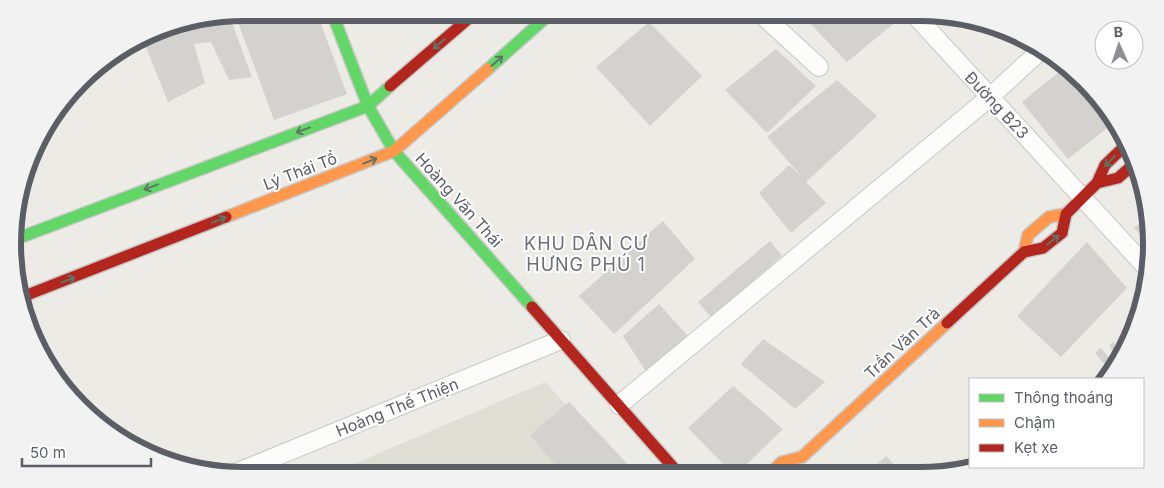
<svg xmlns="http://www.w3.org/2000/svg" width="1164" height="488" viewBox="0 0 1164 488" font-family="Inter,sans-serif">
<style>
.education{fill:#dfded5}
.building{fill:#d3d2cf}
.lines{fill:none;stroke-linecap:round;stroke-linejoin:round}
.street-casing{stroke:#c8c8c6;stroke-width:20}
.fast-casing{stroke:#c8c8c8;stroke-width:14}
.slow-casing{stroke:#c8c8c8;stroke-width:14}
.jam-casing{stroke:#c8c8c8;stroke-width:14}
.street{stroke:#fcfcfb;stroke-width:18}
.fast{stroke:#63d668;stroke-width:11}
.slow{stroke:#ff974d;stroke-width:11}
.jam{stroke:#b3261e;stroke-width:11}
.oneway{stroke:#5d7665}
.labels{text-anchor:middle;dominant-baseline:central;stroke-width:4;stroke-linejoin:round;paint-order:stroke}
.street-label{font-size:16px;fill:#5b5e64;stroke:#fff}
.neighbourhood-label{font-size:18px;letter-spacing:1px;fill:#6c7076;stroke:#fff}
.rim{fill:none;stroke:#5b5e64;stroke-width:6}
</style>
<rect width="100%" height="100%" fill="#ecebe6"/>
<path class="education" d="M 545,382 L 630,474 L 328,475 Z"/>
<path class="building" d="M 244,13 L 317,13 L 347,94 L 274,120 L 235,14 Z
M 800,13 L 888,13 L 897,21 L 847,62 Z
M 229,15 L 252,77 L 229,80 L 211,42 L 194,44 L 205,83 L 168,102 L 143,40 L 169,25 Z
M 649,22 L 702,76 L 650,126 L 596,67 Z
M 776,49 L 816,86 L 767,133 L 725,90 Z
M 1065,67 L 1112,124 L 1068,159 L 1022,102 Z
M 837,80 L 877,116 L 806,182 L 826,203 L 791,233 L 759,193 L 789,165 L 802,177 L 767,137 Z
M 1147,216 L 1151,229 L 1149,244 L 1134,228 Z
M 663,221 L 695,259 L 614,334 L 579,296 Z
M 770,241 L 782,256 L 711,317 L 698,302 Z
M 1087,242 L 1127,288 L 1061,357 L 1017,316 Z
M 659,304 L 688,336 L 647,373 L 623,336 Z
M 763,339 L 825,382 L 795,409 L 741,364 Z
M 1113,342 L 1121,352 L 1118,358 L 1109,345 Z
M 1101,348 L 1115,365 L 1111,372 L 1095,353 Z
M 733,386 L 783,429 L 737,474 L 733,474 L 688,428 Z
M 569,402 L 637,474 L 564,475 L 530,435 Z
M 886,456 L 903,474 L 886,474 L 877,464 Z"/>
<g class="lines">
<defs>
<path id="street" d="M 760,13 L 819,67
M 913,13 L 1146,267
M 619,405 L 990,97 L 1040,51
M 233,474 L 561,340"/>
<path id="fast" d="M 332,13 L 368,106 L 394,151 L 532,307
M 488,69 L 551,13
M 16,239 L 368,106 L 390,86"/>
<path id="slow" d="M 226,217 L 394,151 L 488,69
M 1024,252 L 1028,235 L 1049,217 L 1066,214
M 770,474 L 782,462 L 802,457 L 947,323"/>
<path id="jam" d="M 390,86 L 475,13
M 1097,183 L 1118,178 L 1134,164
M 1066,214 L 1097,183 L 1105,165 L 1128,143
M 22,297 L 226,217
M 532,307 L 679,474
M 947,323 L 1024,252 L 1043,248 L 1062,233 L 1066,214"/>
</defs>
<use href="#street" class="street-casing"/>
<use href="#fast" class="fast-casing"/>
<use href="#slow" class="slow-casing"/>
<use href="#jam" class="jam-casing"/>
<use href="#street" class="street"/>
<use href="#fast" class="fast"/>
<use href="#slow" class="slow"/>
<use href="#jam" class="jam"/>
</g>
<defs><path id="oneway-shaft" d="M-6 0H5M1.5-3L5.5 0L1.5 3" fill="none" stroke-width="1.6" stroke-linecap="round" stroke-linejoin="round" transform="scale(1.25)"/></defs>
<g class="oneway">
<use href="#oneway-shaft" transform="translate(439 44) rotate(139)"/>
<use href="#oneway-shaft" transform="translate(497 61) rotate(-41)"/>
<use href="#oneway-shaft" transform="translate(303 130) rotate(159)"/>
<use href="#oneway-shaft" transform="translate(370 161) rotate(-21)"/>
<use href="#oneway-shaft" transform="translate(1110 161) rotate(134)"/>
<use href="#oneway-shaft" transform="translate(151 187) rotate(159)"/>
<use href="#oneway-shaft" transform="translate(219 220) rotate(-21)"/>
<use href="#oneway-shaft" transform="translate(1053 240) rotate(-39)"/>
<use href="#oneway-shaft" transform="translate(68 280) rotate(-21)"/>
</g>
<g class="labels">
<g class="street-label">
<text transform="translate(997 105) rotate(47)">Đường B23</text>
<text transform="translate(300 171) rotate(-21)">Lý Thái Tổ</text>
<text transform="translate(459 200) rotate(48)">Hoàng Văn Thái</text>
<text transform="translate(902 343) rotate(-43)">Trần Văn Trà</text>
<text transform="translate(397 407) rotate(-22)">Hoàng Thế Thiện</text>
</g>
<g class="neighbourhood-label">
<text x="586" y="243">KHU DÂN CƯ<tspan x="586" dy="21">HƯNG PHÚ 1</tspan></text>
</g>
</g>
<path d="M0 0H1164V488H0ZM244 21H920A223 223 0 0 1 1143 244V244A223 223 0 0 1 920 467H244A223 223 0 0 1 21 244V244A223 223 0 0 1 244 21Z" fill="#f2f2f3" fill-rule="evenodd"/>
<path class="rim" d="M244 21H920A223 223 0 0 1 1143 244V244A223 223 0 0 1 920 467H244A223 223 0 0 1 21 244V244A223 223 0 0 1 244 21Z"/>
<rect x="969" y="378" width="175" height="90" fill="#ffffff" stroke="#bdbfc1"/>
<rect x="979" y="394" width="25" height="8" fill="#63d668" stroke="#bdbfc1"/>
<text x="1014" y="403" font-size="15" fill="#5b5e64">Thông thoáng</text>
<rect x="979" y="419" width="25" height="8" fill="#ff974d" stroke="#bdbfc1"/>
<text x="1014" y="428" font-size="15" fill="#5b5e64">Chậm</text>
<rect x="979" y="444" width="25" height="8" fill="#b3261e" stroke="#bdbfc1"/>
<text x="1014" y="453" font-size="15" fill="#5b5e64">Kẹt xe</text>
<g transform="translate(1119 45) rotate(357)"><circle r="24" fill="#ffffff" stroke="#bdbfc1"/>
<path d="M0-4L9 19L0 12L-9 19Z" fill="#8e8f92"/>
<text y="-8" font-size="14" font-weight="bold" text-anchor="middle" fill="#5b5e64">B</text>
</g>
<path d="M22 458v8h129v-8" fill="none" stroke="#5b5e64" stroke-width="2.5"/>
<text x="30" y="458" font-size="15" fill="#5b5e64" stroke="#ffffff" stroke-width="4" paint-order="stroke">50 m</text>
</svg>
